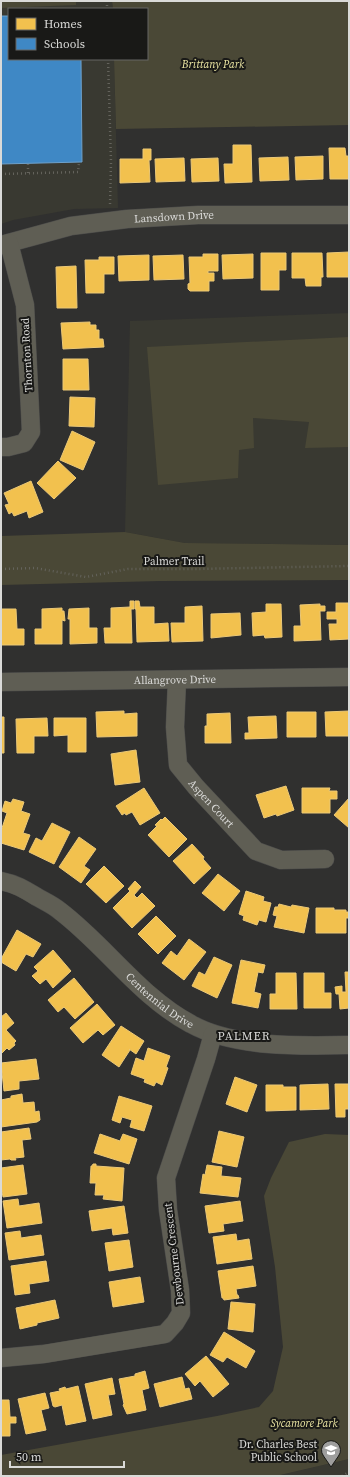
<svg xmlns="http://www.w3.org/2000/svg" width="350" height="1477" viewBox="0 0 350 1477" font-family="'Source Serif 4',serif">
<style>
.built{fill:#393931}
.green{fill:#4a4836}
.homes{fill:#f2c14e;stroke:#ebc877}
.schools{fill:#3f88c5;stroke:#6ea1cb}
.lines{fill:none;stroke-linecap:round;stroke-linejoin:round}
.minor-casing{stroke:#4b4b4a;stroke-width:19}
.path{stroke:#64635c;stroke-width:2.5;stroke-dasharray:1 3;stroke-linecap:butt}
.minor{stroke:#5f5e54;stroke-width:18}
.labels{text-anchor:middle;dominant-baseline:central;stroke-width:4;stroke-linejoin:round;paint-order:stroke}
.park-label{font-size:11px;font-style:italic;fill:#ece6a3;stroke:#191917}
.street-label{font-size:11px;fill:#dadad8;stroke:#191917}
.poi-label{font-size:11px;fill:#dadad8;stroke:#191917;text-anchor:end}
.neighbourhood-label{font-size:12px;letter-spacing:1px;fill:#dadad8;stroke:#191917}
</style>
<rect width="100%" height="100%" fill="#30302f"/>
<path class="built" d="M 1,1 L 112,1 L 113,9 L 9,9 L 9,59 L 114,59 L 118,208 L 74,209 L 13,220 L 1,224 Z
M 349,313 L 349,545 L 185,543 L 125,532 L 130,321 Z
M 349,1459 L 349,1476 L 276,1476 Z"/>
<path class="green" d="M 1,1 L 76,1 L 76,5 L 1,8 Z
M 112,1 L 349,1 L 349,125 L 116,129 L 114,59 L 147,59 L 147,9 L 113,9 Z
M 349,337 L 349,447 L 305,448 L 309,422 L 253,418 L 254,448 L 239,450 L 238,478 L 158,485 L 147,347 Z
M 125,532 L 185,543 L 349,545 L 349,580 L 160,581 L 1,585 L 1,536 Z
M 325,1134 L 349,1135 L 349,1459 L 276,1476 L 1,1476 L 1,1455 L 217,1416 L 259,1407 L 273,1391 L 283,1347 L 275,1267 L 264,1196 L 271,1178 L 289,1142 Z"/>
<path class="homes" d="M 233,145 L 251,145 L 252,182 L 225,183 L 224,164 L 233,164 Z
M 329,148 L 345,148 L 346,156 L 349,156 L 349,179 L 330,179 Z
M 143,149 L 151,149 L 151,160 L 149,160 L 150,182 L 120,183 L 120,159 L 143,159 Z
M 323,156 L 323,179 L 296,180 L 295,157 Z
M 288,157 L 289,180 L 260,181 L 259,158 Z
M 184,158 L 185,181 L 156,182 L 155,159 Z
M 218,158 L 219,181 L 192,182 L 191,159 Z
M 349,252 L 349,277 L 327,277 L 327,253 Z
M 261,253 L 286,253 L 286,270 L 279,270 L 279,290 L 261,290 Z
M 292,253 L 322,253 L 323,277 L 321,277 L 321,286 L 306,286 L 305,278 L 292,278 Z
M 203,254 L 218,254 L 218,271 L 208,271 L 208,273 L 214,273 L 214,281 L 209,281 L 209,291 L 190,291 L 188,289 L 188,284 L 190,283 L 189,257 L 203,257 Z
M 253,254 L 253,278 L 223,279 L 222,255 Z
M 149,255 L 149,280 L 119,281 L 118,256 Z
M 183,255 L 184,279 L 154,280 L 153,256 Z
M 99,257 L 114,257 L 114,274 L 104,274 L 104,293 L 86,293 L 85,260 L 99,260 Z
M 76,266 L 77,308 L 57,308 L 56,267 Z
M 90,322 L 90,325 L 96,325 L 96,330 L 99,330 L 99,339 L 103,339 L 104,347 L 63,349 L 61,323 Z
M 63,359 L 88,359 L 89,390 L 63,390 Z
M 70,397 L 95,398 L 94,427 L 69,426 Z
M 72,431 L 95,442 L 83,470 L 60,460 Z
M 58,461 L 76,478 L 54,499 L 37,483 Z
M 31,481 L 43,512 L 29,518 L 27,511 L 14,516 L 12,512 L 9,514 L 5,505 L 9,504 L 4,493 Z
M 130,601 L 134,601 L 134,609 L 131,609 L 132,643 L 105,643 L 104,628 L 111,628 L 111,608 L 130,607 Z
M 135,601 L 139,601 L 140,607 L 154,607 L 154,624 L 168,623 L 169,641 L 137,642 L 136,609 L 135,609 Z
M 336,603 L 349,603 L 349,639 L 330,640 L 329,624 L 337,624 L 337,619 L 327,619 L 327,612 L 336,612 Z
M 266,604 L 281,604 L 282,637 L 265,638 L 264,635 L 253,636 L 252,613 L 266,612 Z
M 320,604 L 320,606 L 325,606 L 325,611 L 320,611 L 321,640 L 294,641 L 294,626 L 301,626 L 300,605 Z
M 202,606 L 203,641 L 172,642 L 171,623 L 185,623 L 185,607 Z
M 62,608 L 62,611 L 64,611 L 65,621 L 62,620 L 62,644 L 35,644 L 35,629 L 42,629 L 42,609 Z
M 89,608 L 89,628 L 97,628 L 97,643 L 70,644 L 70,619 L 68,619 L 69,609 Z
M 1,609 L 16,609 L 17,629 L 24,629 L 24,645 L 1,645 Z
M 240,613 L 241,635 L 211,638 L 211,614 Z
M 124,711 L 124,714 L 137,713 L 137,736 L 97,737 L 96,712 Z
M 349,711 L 349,736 L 326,736 L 325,712 Z
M 287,712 L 316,712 L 316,737 L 287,737 Z
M 230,713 L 231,743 L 205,743 L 205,726 L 207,726 L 207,714 Z
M 276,716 L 277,738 L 245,739 L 245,733 L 249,733 L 248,717 Z
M 1,717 L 4,717 L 4,753 L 1,753 Z
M 47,718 L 48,736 L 34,736 L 34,753 L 17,753 L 16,719 Z
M 54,718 L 86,718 L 86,752 L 68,752 L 68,735 L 54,736 Z
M 136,750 L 140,782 L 115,785 L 111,754 Z
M 286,786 L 294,810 L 277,816 L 276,814 L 264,818 L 256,795 Z
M 144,788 L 160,813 L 140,825 L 132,812 L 126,815 L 125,813 L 122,815 L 116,806 Z
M 302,788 L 330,788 L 329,791 L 337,791 L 337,799 L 330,799 L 330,813 L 302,813 Z
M 349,798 L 349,828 L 334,815 Z
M 13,799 L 24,802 L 21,811 L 30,814 L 23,833 L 30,835 L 24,850 L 1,843 L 1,831 L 7,813 L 2,811 L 5,801 L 11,803 Z
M 165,817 L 187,839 L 169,857 L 148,835 L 157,826 L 155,825 L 161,819 L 162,820 Z
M 52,823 L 70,832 L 54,864 L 29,852 L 36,838 L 42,841 Z
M 79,837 L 96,849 L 84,866 L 90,870 L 81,883 L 59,867 Z
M 192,844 L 204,857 L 203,859 L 211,868 L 194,884 L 173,861 Z
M 104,866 L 124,886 L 106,903 L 86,884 Z
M 218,874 L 240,891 L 224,911 L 202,893 Z
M 135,881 L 141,887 L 134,895 L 137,898 L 142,893 L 155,906 L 132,928 L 113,908 L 130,891 L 128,889 Z
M 246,891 L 264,897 L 263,901 L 271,903 L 266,922 L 259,920 L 257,925 L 243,920 L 244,916 L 239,914 Z
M 279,904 L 291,907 L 292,905 L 309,908 L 304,933 L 274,927 L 277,916 L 273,915 L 275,907 L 278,907 Z
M 316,908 L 334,908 L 334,910 L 346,910 L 346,912 L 349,912 L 349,918 L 346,918 L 346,933 L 316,933 Z
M 156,916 L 176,936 L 158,954 L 138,934 Z
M 17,930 L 41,944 L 33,957 L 26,954 L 16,971 L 1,962 L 1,959 Z
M 189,939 L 206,952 L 184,980 L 162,963 L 171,951 L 177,956 Z
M 53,950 L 71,971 L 53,988 L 46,979 L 40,984 L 32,976 L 38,971 L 34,967 Z
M 214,957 L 232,965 L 217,998 L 192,986 L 199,972 L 205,975 Z
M 241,960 L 265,965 L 263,973 L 258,972 L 254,992 L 261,994 L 258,1008 L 232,1003 Z
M 345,972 L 349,972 L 349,1008 L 340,1009 L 339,994 L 336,994 L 335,987 L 342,986 L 342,992 L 346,992 Z
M 276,973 L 296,973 L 297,1009 L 270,1009 L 270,994 L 276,994 Z
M 304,973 L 324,973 L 324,993 L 331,993 L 331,1008 L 304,1008 Z
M 74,978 L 94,1002 L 75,1019 L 64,1007 L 58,1012 L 48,1000 Z
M 97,1004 L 115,1025 L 103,1035 L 98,1030 L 83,1043 L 70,1028 Z
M 6,1013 L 14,1023 L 6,1030 L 16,1041 L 14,1043 L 15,1045 L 9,1050 L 7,1048 L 1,1054 L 1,1017 Z
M 121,1026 L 144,1041 L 136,1054 L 129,1049 L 130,1050 L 119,1067 L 102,1055 Z
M 148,1048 L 170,1056 L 166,1067 L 168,1068 L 162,1085 L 156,1082 L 154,1086 L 144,1082 L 145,1079 L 131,1074 L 136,1058 L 144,1061 Z
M 36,1059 L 39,1079 L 19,1081 L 19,1089 L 4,1091 L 1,1063 Z
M 235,1077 L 257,1085 L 247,1112 L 226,1104 Z
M 328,1084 L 329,1109 L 300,1110 L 300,1085 Z
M 335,1084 L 349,1084 L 349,1109 L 345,1109 L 345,1117 L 336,1117 Z
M 266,1085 L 283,1085 L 283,1087 L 296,1087 L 296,1110 L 266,1111 Z
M 22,1094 L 23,1103 L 34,1102 L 35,1112 L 39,1111 L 40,1120 L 37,1122 L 1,1127 L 1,1100 L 11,1098 L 11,1096 Z
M 119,1096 L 152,1106 L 144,1131 L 130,1127 L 132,1120 L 122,1117 L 120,1123 L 112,1120 Z
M 29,1128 L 31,1139 L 22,1140 L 24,1157 L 15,1158 L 16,1160 L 11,1160 L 10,1159 L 1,1160 L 1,1132 Z
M 219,1131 L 244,1137 L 237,1167 L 212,1162 Z
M 100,1134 L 120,1141 L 123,1134 L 137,1139 L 129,1164 L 94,1153 Z
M 93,1164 L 96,1164 L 96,1166 L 124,1168 L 122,1201 L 103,1199 L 104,1195 L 95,1195 L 96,1183 L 90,1183 L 91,1166 L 92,1166 Z
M 23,1165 L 27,1194 L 3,1197 L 1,1186 L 1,1168 Z
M 207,1165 L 222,1167 L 221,1176 L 241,1178 L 238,1197 L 200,1193 L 203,1174 L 205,1175 Z
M 18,1199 L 19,1206 L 39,1203 L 42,1223 L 7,1228 L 3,1201 Z
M 240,1201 L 243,1221 L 223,1224 L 224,1231 L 209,1233 L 205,1206 Z
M 124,1206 L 128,1233 L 113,1235 L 112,1228 L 92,1231 L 89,1211 Z
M 20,1231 L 21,1238 L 41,1235 L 44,1255 L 9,1260 L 5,1233 Z
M 236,1234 L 237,1241 L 249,1239 L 252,1259 L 217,1264 L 213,1237 Z
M 129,1240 L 133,1267 L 109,1271 L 105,1243 Z
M 46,1261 L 49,1281 L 29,1284 L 30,1293 L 15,1295 L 11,1266 Z
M 253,1266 L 256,1286 L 236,1289 L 237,1295 L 238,1295 L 239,1298 L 224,1300 L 223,1298 L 222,1298 L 218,1271 Z
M 140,1277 L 144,1302 L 113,1307 L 109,1282 Z
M 55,1300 L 59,1318 L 37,1323 L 37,1325 L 20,1329 L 16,1308 Z
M 231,1302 L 255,1304 L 253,1332 L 228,1329 Z
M 224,1332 L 255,1351 L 246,1368 L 227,1357 L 223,1362 L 210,1355 Z
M 206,1356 L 229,1384 L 213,1397 L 200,1381 L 195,1386 L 185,1374 Z
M 145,1371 L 149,1388 L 142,1390 L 146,1410 L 127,1414 L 123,1405 L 124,1404 L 119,1379 L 135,1376 L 135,1374 Z
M 182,1377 L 185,1389 L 189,1388 L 192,1399 L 160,1407 L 154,1384 Z
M 112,1378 L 115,1394 L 108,1395 L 112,1415 L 93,1419 L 85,1384 Z
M 78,1386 L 86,1421 L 66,1425 L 62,1405 L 55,1407 L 53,1406 L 50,1393 L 60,1391 L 59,1389 L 65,1387 L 66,1389 Z
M 45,1393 L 49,1408 L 41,1410 L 46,1430 L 26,1434 L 18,1399 Z
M 1,1400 L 9,1400 L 10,1417 L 16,1417 L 16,1423 L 10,1423 L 10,1436 L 1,1436 Z"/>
<path class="schools" d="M 1,16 L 9,16 L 9,59 L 81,59 L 82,162 L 1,164 Z"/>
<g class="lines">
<defs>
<g id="minor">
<path id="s1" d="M 1,245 L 71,226 L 127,219 L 198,215 L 349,215"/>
<path d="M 1,447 L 8,447 L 24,443 L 31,432 L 25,305 L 9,243"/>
<path id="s2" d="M 177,680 L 175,727 L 178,765 L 196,787 L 256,851 L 281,860 L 325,859"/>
<path id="s3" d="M 1,682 L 349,677"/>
<path id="s4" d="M 1,881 C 16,884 24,889 37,897 C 44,901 53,905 60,911 C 106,946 140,997 191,1024 C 234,1048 301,1046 349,1045"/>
<path d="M 1,1358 L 44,1354 L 165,1334 L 175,1323 L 181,1313 L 180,1290 L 168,1210 L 166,1178 L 206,1059 L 213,1034"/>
</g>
</defs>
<use href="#minor" class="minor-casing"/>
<path class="path" d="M 107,1 L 107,9
M 108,59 L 111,162 L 110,205
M 28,173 L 28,163
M 1,174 L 78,172 L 79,163
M 1,569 L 35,568 L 86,577 L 128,569 L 195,569 L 349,566
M 342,1476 L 349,1472"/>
<use href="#minor" class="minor"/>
</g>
<defs>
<symbol id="school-pin" viewBox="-11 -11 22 30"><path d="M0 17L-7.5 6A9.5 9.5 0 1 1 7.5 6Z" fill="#9e9e9d" stroke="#191917"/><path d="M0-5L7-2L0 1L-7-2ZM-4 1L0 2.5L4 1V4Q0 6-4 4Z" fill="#fff"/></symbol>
</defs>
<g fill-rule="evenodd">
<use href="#school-pin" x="320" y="1439" width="22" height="30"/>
</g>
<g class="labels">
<g class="park-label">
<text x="213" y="64">Brittany Park</text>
<text x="304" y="1423">Sycamore Park</text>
</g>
<g class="street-label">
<text stroke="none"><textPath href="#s1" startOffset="176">Lansdown Drive</textPath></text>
<text transform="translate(27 355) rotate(-93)">Thornton Road</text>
<text x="174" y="561">Palmer Trail</text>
<text stroke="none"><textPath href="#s3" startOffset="174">Allangrove Drive</textPath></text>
<text stroke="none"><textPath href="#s2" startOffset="136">Aspen Court</textPath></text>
<text stroke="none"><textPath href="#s4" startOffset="201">Centennial Drive</textPath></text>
<text transform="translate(174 1254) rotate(-97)">Dewbourne Crescent</text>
</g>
<g class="poi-label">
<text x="317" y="1444">Dr. Charles Best<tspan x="317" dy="13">Public School</tspan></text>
</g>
<g class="neighbourhood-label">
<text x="244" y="1036">PALMER</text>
</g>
</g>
<rect width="350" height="1477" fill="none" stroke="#dadad8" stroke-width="4"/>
<rect x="8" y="8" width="140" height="52" fill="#191917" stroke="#666664"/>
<rect x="16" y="18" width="20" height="12" fill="#f2c14e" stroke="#666664"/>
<text x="44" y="28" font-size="12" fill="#dadad8">Homes</text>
<rect x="16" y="38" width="20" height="12" fill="#3f88c5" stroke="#666664"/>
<text x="44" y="48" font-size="12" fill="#dadad8">Schools</text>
<path d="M10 1461v6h114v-6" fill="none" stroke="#dadad8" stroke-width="2"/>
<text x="16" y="1461" font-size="12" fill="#dadad8" stroke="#191917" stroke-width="3" paint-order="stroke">50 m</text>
</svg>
